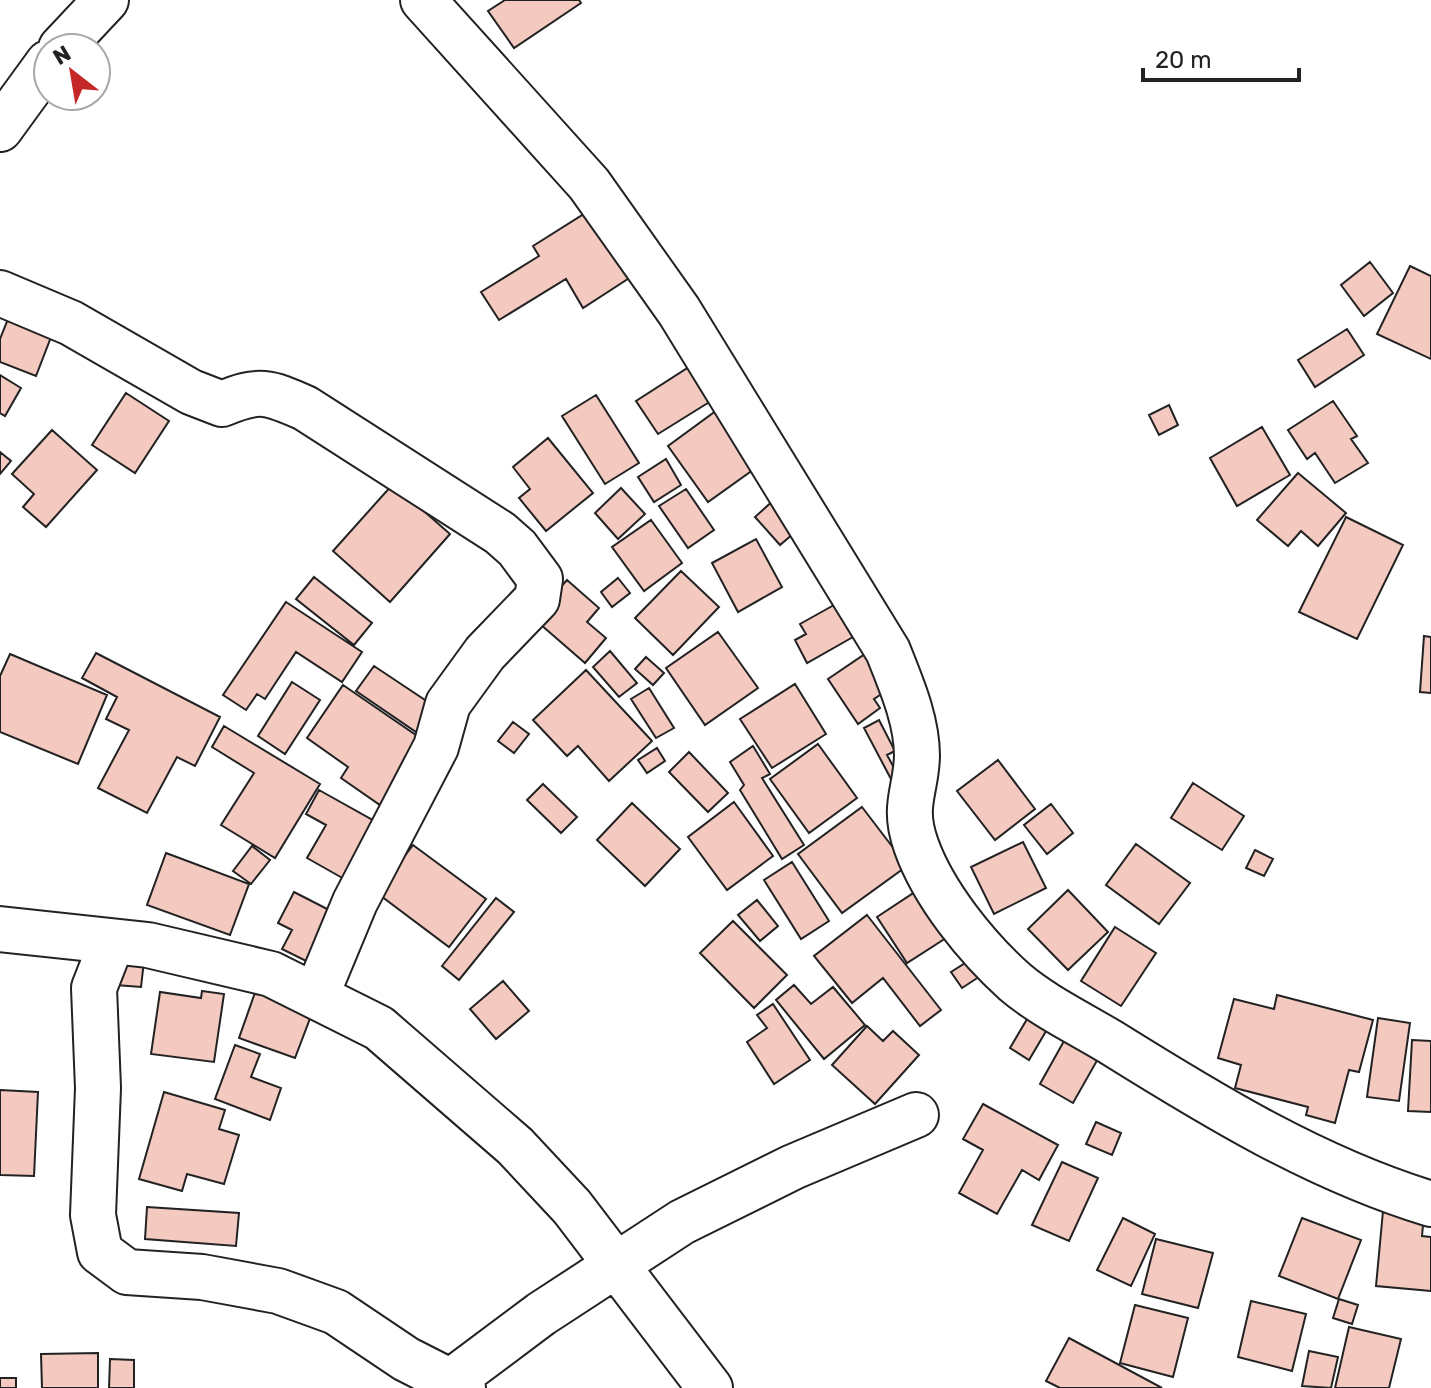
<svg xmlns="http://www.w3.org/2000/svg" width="1431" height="1388" viewBox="0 0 1431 1388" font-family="Rubik,sans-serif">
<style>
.building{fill:#f3c9c0;stroke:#222;stroke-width:2}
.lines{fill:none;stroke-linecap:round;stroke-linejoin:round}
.street-casing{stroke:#222;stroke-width:48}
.street{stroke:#fff;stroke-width:44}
</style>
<rect width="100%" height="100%" fill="#fff"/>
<path class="building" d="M 505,0 L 579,0 L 581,3 L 514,48 L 488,11 Z
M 595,207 L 637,273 L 583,308 L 566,279 L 499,320 L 481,292 L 539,256 L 533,246 Z
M 1370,262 L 1393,293 L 1364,316 L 1341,285 Z
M 1410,266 L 1431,276 L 1431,359 L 1377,334 Z
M 8,319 L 51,337 L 36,376 L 0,362 L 0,339 Z
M 1347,329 L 1364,355 L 1315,387 L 1298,360 Z
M 689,367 L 711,401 L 658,434 L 636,401 Z
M 0,375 L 21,388 L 5,416 L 0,413 Z
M 126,393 L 169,421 L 135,473 L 92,445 Z
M 596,395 L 639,463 L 605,484 L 562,416 Z
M 1333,401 L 1357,436 L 1351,439 L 1368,463 L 1335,483 L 1315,453 L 1307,459 L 1288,430 Z
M 724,405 L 764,462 L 708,502 L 668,446 Z
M 1169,405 L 1178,425 L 1159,435 L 1149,415 Z
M 1262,427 L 1290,475 L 1237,506 L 1210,458 Z
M 52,430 L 97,470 L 46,527 L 23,507 L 34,494 L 12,474 Z
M 548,438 L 593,493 L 546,531 L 519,498 L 530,489 L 513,467 Z
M 0,452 L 11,461 L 0,474 Z
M 666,459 L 681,485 L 654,502 L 638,477 Z
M 1298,473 L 1346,513 L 1318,546 L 1301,531 L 1288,546 L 1257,520 Z
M 393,484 L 450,534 L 390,602 L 333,551 Z
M 621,488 L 645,514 L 618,539 L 595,513 Z
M 686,489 L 714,530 L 688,548 L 659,506 Z
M 775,499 L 800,528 L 780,545 L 755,517 Z
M 1346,517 L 1403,545 L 1357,639 L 1299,612 Z
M 651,520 L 682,563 L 644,591 L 612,547 Z
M 756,539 L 782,587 L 738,612 L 712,563 Z
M 681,571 L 719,607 L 673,655 L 635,618 Z
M 314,577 L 372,623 L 354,645 L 296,599 Z
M 618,578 L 630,593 L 612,607 L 601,592 Z
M 567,580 L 599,608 L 587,622 L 606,638 L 585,663 L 533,618 Z
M 286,602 L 362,652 L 342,682 L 296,652 L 265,699 L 257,694 L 246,710 L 223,695 Z
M 834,605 L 853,637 L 807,663 L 795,640 L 806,634 L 800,624 Z
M 718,632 L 758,688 L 705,725 L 666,668 Z
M 1424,636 L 1431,637 L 1431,693 L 1420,692 Z
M 610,651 L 637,683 L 619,697 L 593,667 Z
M 96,653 L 220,717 L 195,766 L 177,757 L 147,813 L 98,788 L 129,730 L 106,719 L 117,697 L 82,678 Z
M 10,654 L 107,695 L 78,764 L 0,732 L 0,676 Z
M 865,654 L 889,689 L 874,699 L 880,708 L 858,724 L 828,679 Z
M 646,657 L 664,673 L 653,685 L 635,669 Z
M 374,666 L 437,708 L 419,734 L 356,691 Z
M 586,670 L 652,741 L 609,781 L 578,746 L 567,756 L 533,720 Z
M 292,682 L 320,700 L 285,754 L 258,736 Z
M 795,684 L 826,734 L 772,768 L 740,719 Z
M 343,685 L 426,742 L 380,805 L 341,778 L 348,767 L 307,738 Z
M 649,688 L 674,728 L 656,738 L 631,699 Z
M 879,720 L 895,751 L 887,755 L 898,775 L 891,779 L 864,728 Z
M 513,722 L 529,734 L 514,753 L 498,741 Z
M 224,726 L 320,784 L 275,858 L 221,825 L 254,773 L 212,747 Z
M 818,744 L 857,798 L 809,833 L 770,779 Z
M 753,746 L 770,774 L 762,778 L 804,845 L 782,859 L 740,790 L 744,785 L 730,762 Z
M 657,748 L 665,761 L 647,773 L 638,760 Z
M 689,752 L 728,793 L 708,812 L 669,772 Z
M 998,760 L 1035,809 L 995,840 L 957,791 Z
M 1193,783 L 1244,816 L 1222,850 L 1171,818 Z
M 543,784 L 577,817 L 561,833 L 527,800 Z
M 319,790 L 385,827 L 353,884 L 307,858 L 326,825 L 306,814 Z
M 734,802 L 773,856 L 727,890 L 688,837 Z
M 632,803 L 680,849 L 645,886 L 597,840 Z
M 1051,804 L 1073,833 L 1047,854 L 1024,825 Z
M 862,807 L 907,866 L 842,913 L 798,854 Z
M 1023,842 L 1046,888 L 994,914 L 971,867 Z
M 1136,844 L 1190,883 L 1159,924 L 1106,885 Z
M 413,845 L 486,899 L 449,947 L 377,893 Z
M 252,846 L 270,860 L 251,884 L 233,871 Z
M 1255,850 L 1273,859 L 1264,876 L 1246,868 Z
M 166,853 L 249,884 L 230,935 L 147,905 Z
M 792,862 L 829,921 L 801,939 L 764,880 Z
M 1068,890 L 1108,932 L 1068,970 L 1028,929 Z
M 294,892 L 335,913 L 310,963 L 282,949 L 292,930 L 278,923 Z
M 915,892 L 946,938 L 907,963 L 877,917 Z
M 496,898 L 514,912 L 459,980 L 442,966 Z
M 757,900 L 778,926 L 760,941 L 738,915 Z
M 867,915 L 941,1010 L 920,1026 L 883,978 L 852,1003 L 814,956 Z
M 733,921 L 787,975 L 754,1008 L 700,953 Z
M 1115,927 L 1156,953 L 1121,1006 L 1081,981 Z
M 978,955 L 988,971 L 962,988 L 951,972 Z
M 118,959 L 144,961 L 141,987 L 116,985 Z
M 503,981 L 529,1011 L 496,1039 L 470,1009 Z
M 794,985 L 811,1004 L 833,987 L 865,1025 L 824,1059 L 776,1000 Z
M 257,987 L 314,1008 L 295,1058 L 239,1038 Z
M 202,991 L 224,994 L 214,1062 L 151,1054 L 160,992 L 201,998 Z
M 1277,995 L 1373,1020 L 1359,1072 L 1349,1070 L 1335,1123 L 1306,1115 L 1308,1107 L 1235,1088 L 1241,1065 L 1218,1058 L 1234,999 L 1274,1009 Z
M 773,1004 L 810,1060 L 774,1084 L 747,1042 L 767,1028 L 757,1015 Z
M 1033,1009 L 1052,1021 L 1029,1060 L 1010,1048 Z
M 1378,1018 L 1410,1023 L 1399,1101 L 1367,1097 Z
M 867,1026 L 883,1041 L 893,1031 L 919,1055 L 875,1104 L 832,1065 Z
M 1069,1032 L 1103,1050 L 1073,1103 L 1040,1084 Z
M 1412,1040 L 1431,1041 L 1431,1112 L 1408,1111 Z
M 235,1045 L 260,1054 L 251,1077 L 281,1088 L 270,1120 L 215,1099 Z
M 0,1090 L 38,1092 L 34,1176 L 0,1175 Z
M 164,1092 L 225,1110 L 219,1129 L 239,1135 L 224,1184 L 187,1174 L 182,1191 L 139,1179 Z
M 983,1104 L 1058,1145 L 1039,1180 L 1022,1170 L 997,1214 L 959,1193 L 983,1150 L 963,1139 Z
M 1096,1122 L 1121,1133 L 1112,1155 L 1086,1144 Z
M 1062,1162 L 1098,1178 L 1069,1241 L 1032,1225 Z
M 147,1207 L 239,1213 L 236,1246 L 145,1239 Z
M 1383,1211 L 1424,1215 L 1422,1236 L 1431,1237 L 1431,1291 L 1376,1286 Z
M 1123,1218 L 1155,1234 L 1131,1286 L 1097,1270 Z
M 1302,1218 L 1361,1240 L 1338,1299 L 1279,1276 Z
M 1156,1239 L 1213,1253 L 1198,1308 L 1142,1294 Z
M 1339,1299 L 1358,1305 L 1352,1324 L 1333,1318 Z
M 1251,1301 L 1306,1314 L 1292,1371 L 1238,1357 Z
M 1135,1305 L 1188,1318 L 1173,1377 L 1120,1363 Z
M 1349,1327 L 1401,1339 L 1389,1388 L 1335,1388 Z
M 1069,1338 L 1162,1388 L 1060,1388 L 1046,1381 Z
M 1309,1351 L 1338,1357 L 1331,1388 L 1302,1386 Z
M 98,1353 L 98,1388 L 42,1388 L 41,1354 Z
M 110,1359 L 134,1360 L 134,1388 L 109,1388 Z
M 0,1378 L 16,1378 L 16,1388 L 0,1388 Z"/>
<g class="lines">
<defs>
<path id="street" d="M 423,0 L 589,184 L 679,311 L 888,651 C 901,684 917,720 917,756 C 916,792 902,805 916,845 C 933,894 977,948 1015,982 C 1043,1006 1081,1024 1112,1043 C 1213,1106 1316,1169 1431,1204
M 61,48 L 106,0
M 0,129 L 48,63
M 0,293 L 71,323 L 191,392 L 222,404 C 259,388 269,392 305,408 L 500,533 L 517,548 L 540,579 L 537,599 L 485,653 L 448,704 L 436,747 L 355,902 L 316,996
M 0,929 L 148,945 L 271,974 L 379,1028 L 515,1146 L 572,1207 L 710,1388
M 112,942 L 94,988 L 98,1088 L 93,1215 L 100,1252 L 127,1272 L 202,1277 L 278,1291 L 336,1312 L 406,1359 L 463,1388
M 442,1388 L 541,1314 L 682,1222 L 793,1167 L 916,1115"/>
</defs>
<use href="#street" class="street-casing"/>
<use href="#street" class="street"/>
</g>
<g transform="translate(72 72) rotate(329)"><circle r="38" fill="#ffffff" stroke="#a7a7a7" stroke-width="2"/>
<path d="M0-6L14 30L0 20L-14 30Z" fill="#c62828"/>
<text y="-12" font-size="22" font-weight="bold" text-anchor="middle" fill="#222222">N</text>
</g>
<path d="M1143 68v12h156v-12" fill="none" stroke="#222222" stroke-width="4"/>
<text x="1155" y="68" font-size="24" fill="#222222" stroke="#ffffff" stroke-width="6" paint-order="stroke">20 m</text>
</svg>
